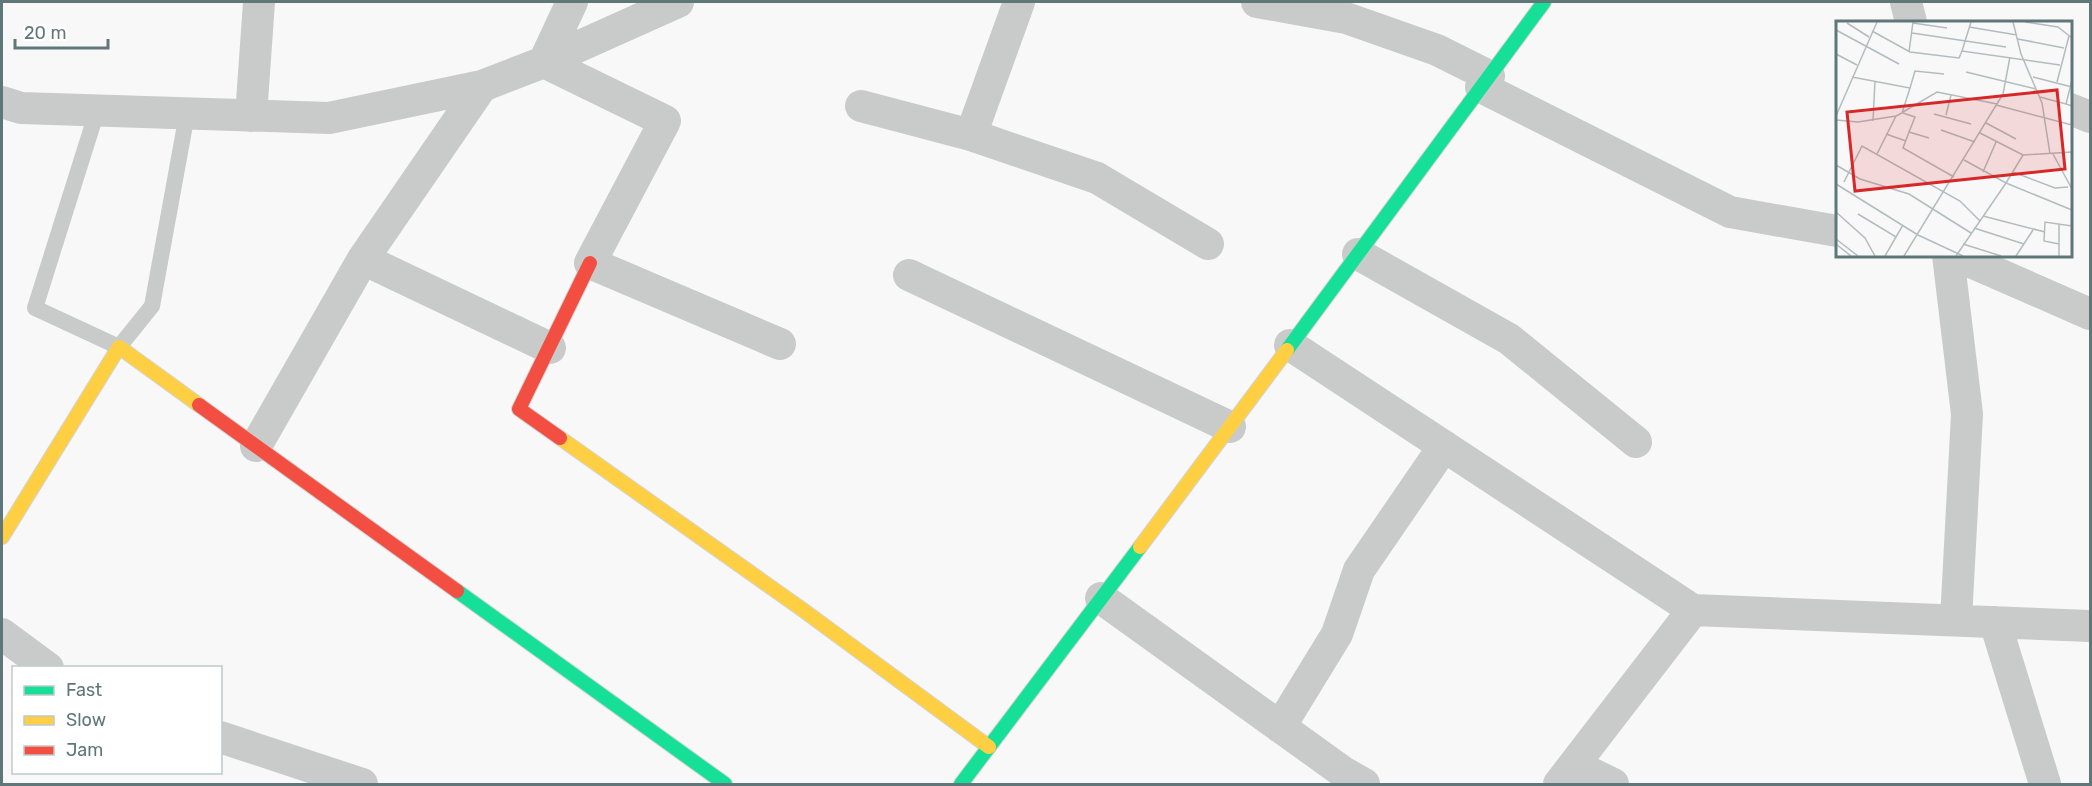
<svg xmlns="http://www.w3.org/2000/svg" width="2092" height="786" viewBox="0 0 2092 786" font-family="Rubik,sans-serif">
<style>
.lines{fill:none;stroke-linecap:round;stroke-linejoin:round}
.fast-casing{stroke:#d3d4d4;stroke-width:16}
.slow-casing{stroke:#d3d4d4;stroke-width:16}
.jam-casing{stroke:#d3d4d4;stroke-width:16}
.lane{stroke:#c9cbcb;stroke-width:16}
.street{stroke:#c9cbcb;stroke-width:32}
.fast{stroke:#16e098;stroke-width:14}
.slow{stroke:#ffcf43;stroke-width:14}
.jam{stroke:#f24e42;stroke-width:14}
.inset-road{fill:none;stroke:#b2bcbe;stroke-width:1.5}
.view{fill:#d62828;fill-opacity:0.15;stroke:#d62828;stroke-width:3}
.inset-edge{fill:none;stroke:#60777a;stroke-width:3}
</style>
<rect width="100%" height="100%" fill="#f8f8f8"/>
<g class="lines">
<defs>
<path id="fast" d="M 1287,350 L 1544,2
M 457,591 L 725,784
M 961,784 L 1140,547"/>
<path id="slow" d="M 560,438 L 803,610 L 989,747
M 2,537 L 119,347 L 199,405
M 1140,547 L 1287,350"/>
<path id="jam" d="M 199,405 L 457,591
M 560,438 L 519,409 L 590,263"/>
</defs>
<use href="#fast" class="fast-casing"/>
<use href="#slow" class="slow-casing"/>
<use href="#jam" class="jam-casing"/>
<path class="lane" d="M 97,111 L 35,308 L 119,347 L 152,306 L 187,114"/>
<path class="street" d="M 1257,2 L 1346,18 L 1437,50 L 1489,76
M 1906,2 L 1911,22
M 544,62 L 665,121 L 590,263 L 780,344
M 544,62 L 678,2
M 1481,87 L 1730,212 L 1837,231
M 2,102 L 21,108 L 329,118 L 482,86 L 544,62 L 572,2
M 861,106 L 971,135 L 1097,178 L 1208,244
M 2070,109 L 2090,117
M 251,116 L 259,2
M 971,135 L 1019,2
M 1358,254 L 1509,339 L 1636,442
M 1948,255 L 1967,414 L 1956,620
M 1955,255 L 2090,314
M 363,259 L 550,348
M 909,275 L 1230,427
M 1290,345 L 1693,610
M 256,446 L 363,259 L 482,86
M 1101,598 L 1343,772 L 1364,784
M 1995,622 L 2045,784
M 2,634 L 48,668
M 1280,727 L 1337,634 L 1359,570 L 1444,446
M 220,737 L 362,784
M 1574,765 L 1613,784
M 1559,784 L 1693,610 L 2090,626"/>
<use href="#fast" class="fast"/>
<use href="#slow" class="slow"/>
<use href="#jam" class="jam"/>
</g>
<g transform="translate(1836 21)">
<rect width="236" height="236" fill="#f8f8f8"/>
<path class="inset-road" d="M 177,1 L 185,33 L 206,82 L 214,133M 189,1 L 222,6 L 236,17M 11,2 L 33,16M 77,2 L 111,7M 133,6 L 181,14M 0,9 L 63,43M 36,10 L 74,31 L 123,37 L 126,30 L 224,44M 76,12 L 170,26M 182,18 L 228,27M 126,30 L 135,1M 73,31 L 77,1M 0,33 L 21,44M 130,51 L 200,68M 197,56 L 236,66M 236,59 L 230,83 L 236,85M 221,61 L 233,15M 74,67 L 79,50 L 108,53M 204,76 L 230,83M 160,84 L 236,104M 67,91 L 101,71 L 161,83M 67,92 L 79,96 L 73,111 L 93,117M 98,93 L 135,103M 110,94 L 115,74M 0,95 L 41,1M 0,99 L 22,101 L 60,95 L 66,92 L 74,67 L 16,56M 37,100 L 39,60M 150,102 L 180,118M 105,109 L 139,121M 73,111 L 67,127 L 118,156M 144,112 L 187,134M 50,113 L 70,120M 41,133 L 60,95M 217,133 L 236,168M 128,139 L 170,162 L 187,134 L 236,131M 0,144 L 24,158 L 73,173 L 135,212M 147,151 L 160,121M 177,151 L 219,167 L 232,166M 8,161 L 26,125 L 124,180 L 144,200M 0,163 L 82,214 L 127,235M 0,191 L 29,217 L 39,235M 22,193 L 60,216 L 67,204M 147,195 L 209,211M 223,203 L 223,235M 138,207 L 188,223M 0,218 L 22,235M 0,223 L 15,235M 127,223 L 165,235M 223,223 L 208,220 L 209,201 L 236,205M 49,235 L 60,216M 68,235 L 167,73 L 174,36M 120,235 L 170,162 L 236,189M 180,235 L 197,209"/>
<path class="view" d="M 221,69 L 229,148 L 19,170 L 11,91 Z"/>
<rect width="236" height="236" class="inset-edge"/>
</g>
<rect width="2092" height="786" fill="none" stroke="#60777a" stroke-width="6"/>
<rect x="12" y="666" width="210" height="108" fill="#ffffff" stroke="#bfc9ca" stroke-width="1.5"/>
<rect x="24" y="686" width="30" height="9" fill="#16e098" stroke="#bfc9ca" stroke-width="1.5"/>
<text x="66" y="696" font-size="18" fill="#60777a">Fast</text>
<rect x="24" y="716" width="30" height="9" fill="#ffcf43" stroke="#bfc9ca" stroke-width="1.5"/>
<text x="66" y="726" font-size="18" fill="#60777a">Slow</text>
<rect x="24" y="746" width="30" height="9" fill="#f24e42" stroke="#bfc9ca" stroke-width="1.5"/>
<text x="66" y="756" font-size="18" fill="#60777a">Jam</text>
<path d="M15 39v9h93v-9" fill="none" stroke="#60777a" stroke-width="3"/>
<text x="24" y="39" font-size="18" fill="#60777a" stroke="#ffffff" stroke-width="4.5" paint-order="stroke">20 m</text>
</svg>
